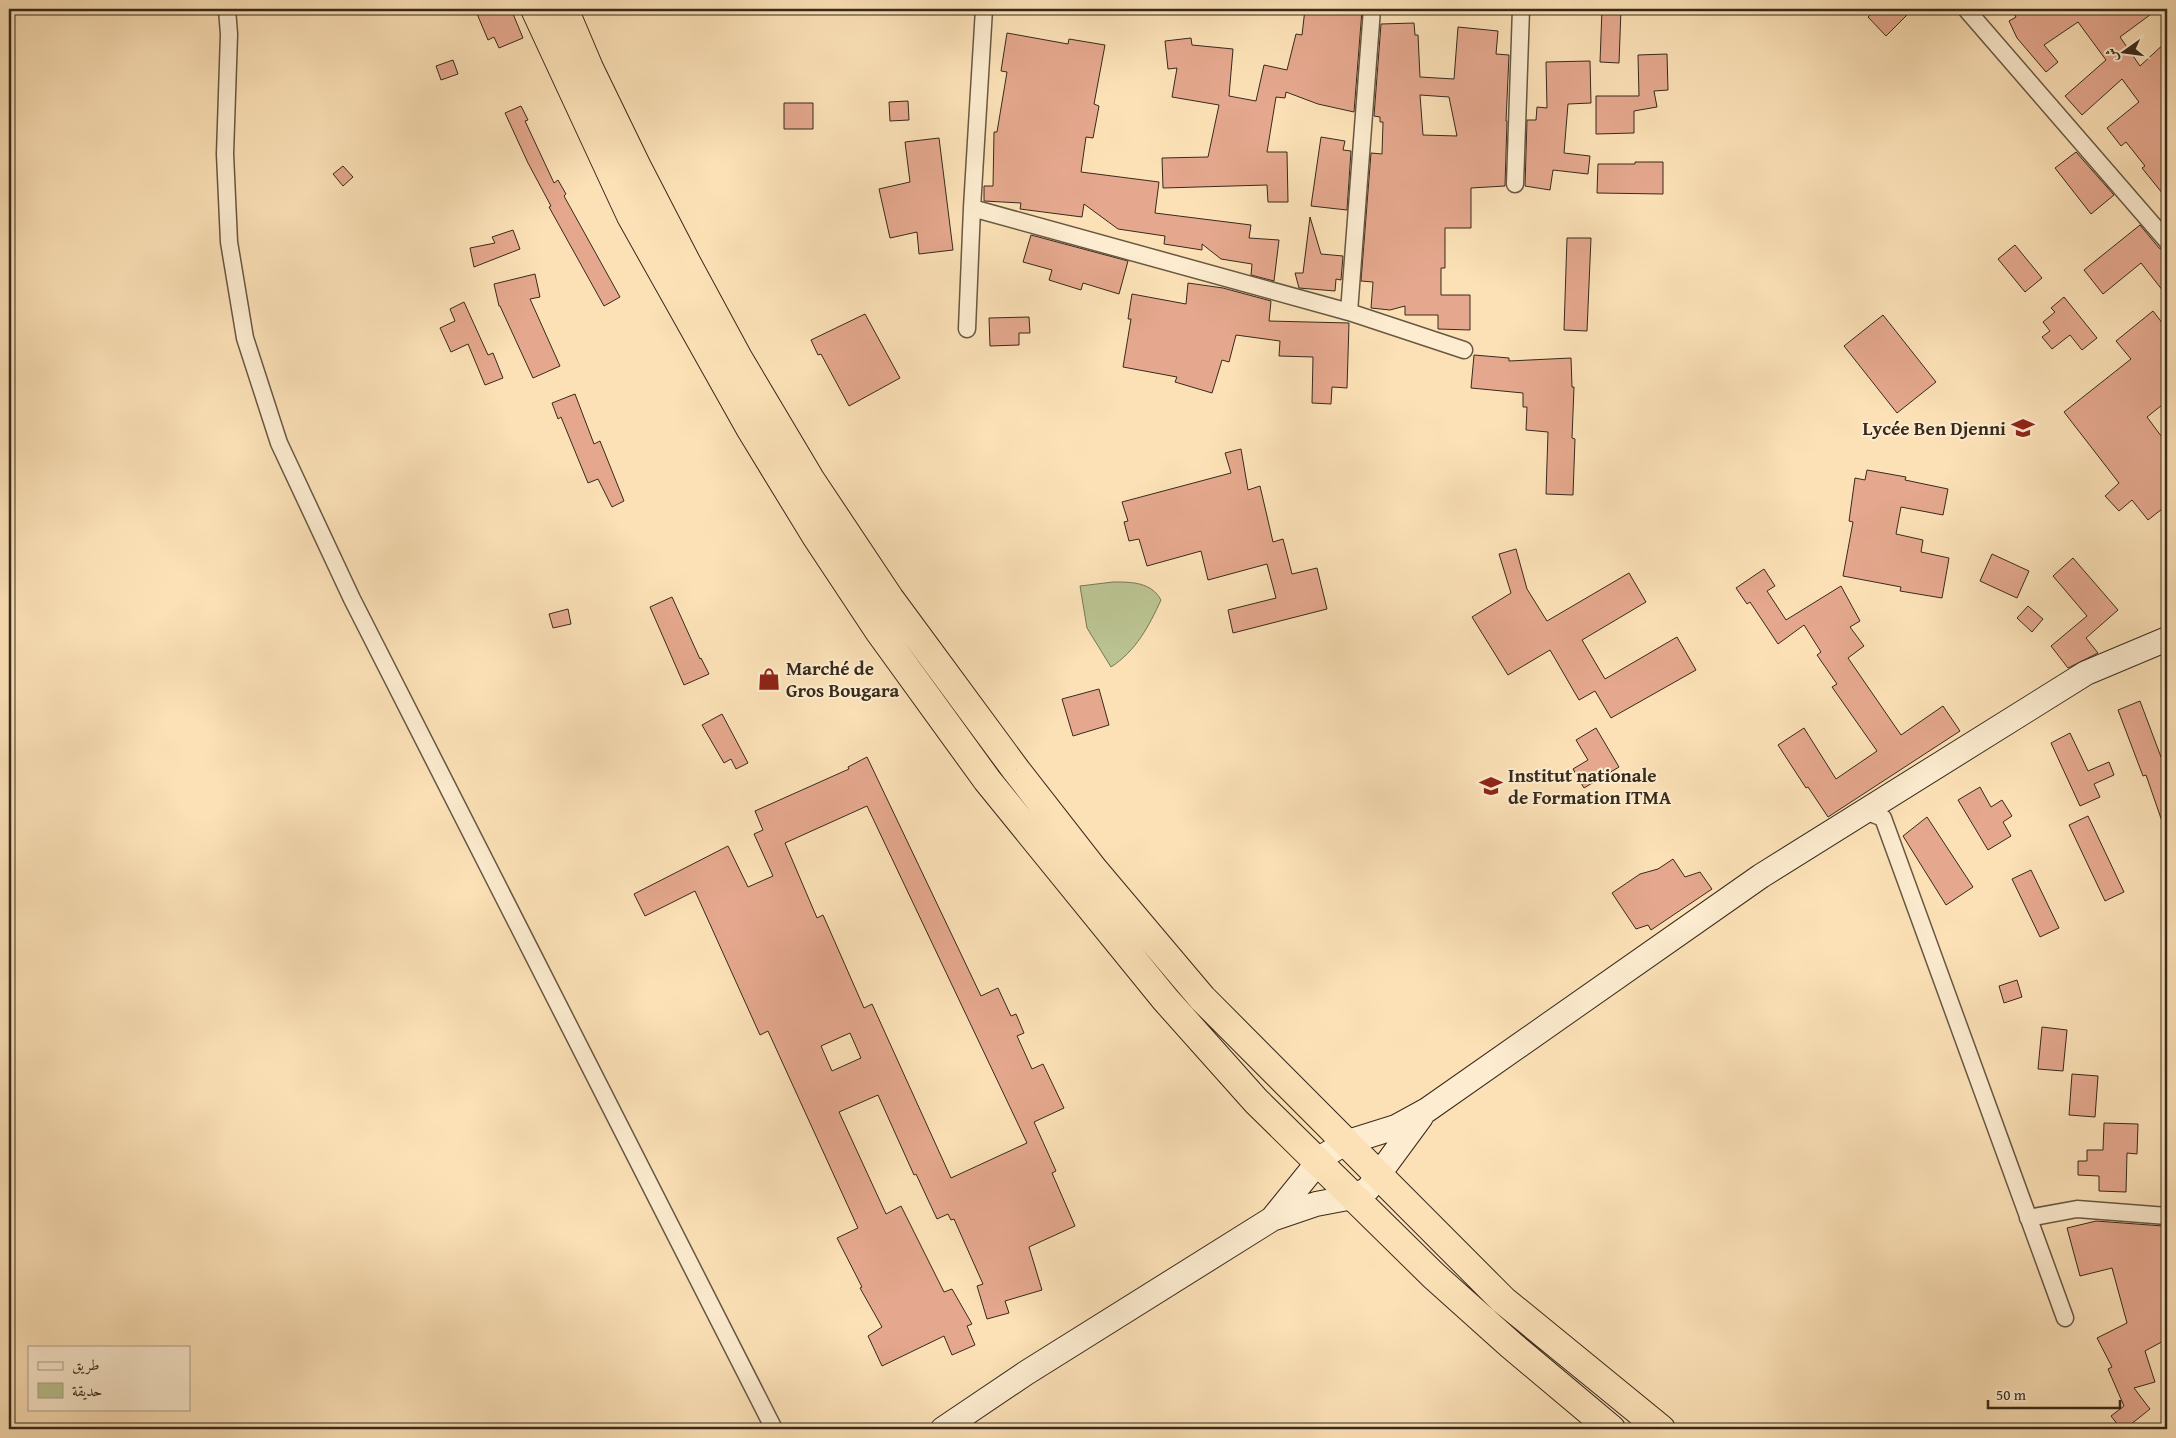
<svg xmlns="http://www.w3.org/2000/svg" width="2176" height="1438" viewBox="0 0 2176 1438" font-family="'Gentium Book Plus',Amiri,serif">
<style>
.green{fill:#bbc392;stroke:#797656}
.building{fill:#e5a88e;stroke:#372a1b;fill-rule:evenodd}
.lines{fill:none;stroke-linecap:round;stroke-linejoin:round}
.street-casing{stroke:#685842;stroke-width:19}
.secondary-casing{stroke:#372a1b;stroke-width:26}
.highway-casing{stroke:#372a1b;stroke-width:30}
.street{stroke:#fdecd0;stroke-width:16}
.secondary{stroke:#fdecd0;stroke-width:24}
.highway{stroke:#fce1b7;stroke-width:28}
.labels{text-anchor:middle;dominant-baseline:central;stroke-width:4;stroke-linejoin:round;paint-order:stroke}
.poi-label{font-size:19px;font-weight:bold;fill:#372a1b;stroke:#fdecd0;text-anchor:start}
</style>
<rect width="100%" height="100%" fill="#fce1b7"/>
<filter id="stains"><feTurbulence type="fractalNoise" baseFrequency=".004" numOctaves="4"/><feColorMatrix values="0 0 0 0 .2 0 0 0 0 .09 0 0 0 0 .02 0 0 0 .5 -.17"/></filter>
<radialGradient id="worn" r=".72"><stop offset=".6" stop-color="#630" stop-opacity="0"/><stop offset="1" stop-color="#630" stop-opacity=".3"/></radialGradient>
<path class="green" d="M 1113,582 C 1132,582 1151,582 1161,600 C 1149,626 1136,651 1111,667 L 1087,628 L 1080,586 Z"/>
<path class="building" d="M 475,9 L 511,9 L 523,38 L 499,48 L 494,37 L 488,40 Z
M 1305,9 L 1362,10 L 1354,112 L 1318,104 L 1286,92 L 1285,98 L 1276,97 L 1267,152 L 1287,152 L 1288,202 L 1268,202 L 1267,185 L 1163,188 L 1162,158 L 1208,157 L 1219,105 L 1172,97 L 1177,68 L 1168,69 L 1165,41 L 1191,38 L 1192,45 L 1233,49 L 1229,96 L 1256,101 L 1264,65 L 1287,70 L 1296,34 L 1302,35 Z
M 1602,9 L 1621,9 L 1619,63 L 1600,62 Z
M 1876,9 L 1913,9 L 1886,36 L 1868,17 Z
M 2011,9 L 2158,9 L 2120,37 L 2140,66 L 2167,41 L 2167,199 L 2142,168 L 2145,166 L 2126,142 L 2121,146 L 2107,128 L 2139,102 L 2122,79 L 2082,115 L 2065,96 L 2106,60 L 2078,22 L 2044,45 L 2058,62 L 2046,72 L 2017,38 L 2009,21 L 2016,17 Z
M 1414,23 L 1415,35 L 1418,35 L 1420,77 L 1454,79 L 1458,27 L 1498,31 L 1496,54 L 1509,55 L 1506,121 L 1507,121 L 1505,186 L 1471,188 L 1471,228 L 1445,228 L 1445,268 L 1441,268 L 1441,295 L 1470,295 L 1470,330 L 1438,329 L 1438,315 L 1405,315 L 1405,306 L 1390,310 L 1371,308 L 1373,282 L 1361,281 L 1371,153 L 1382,154 L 1383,122 L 1380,122 L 1380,117 L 1374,116 L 1381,24 ZM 1420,95 L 1449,97 L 1457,136 L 1423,135 Z
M 1007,33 L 1068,44 L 1069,39 L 1105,45 L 1094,104 L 1099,106 L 1093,138 L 1086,137 L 1081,172 L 1159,182 L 1155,213 L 1251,225 L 1249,238 L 1279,240 L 1274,281 L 1251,275 L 1252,264 L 1221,259 L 1202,244 L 1202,250 L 1164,244 L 1165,236 L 1118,229 L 1084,204 L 1082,217 L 1020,209 L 1021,203 L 984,201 L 984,186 L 993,186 L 994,132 L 997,132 L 1007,72 L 1001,71 Z
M 1667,54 L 1668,90 L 1654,91 L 1657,107 L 1634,111 L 1634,133 L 1596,134 L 1596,96 L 1639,96 L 1638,55 Z
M 453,60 L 458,74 L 441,80 L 436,66 Z
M 1590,61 L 1591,103 L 1568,104 L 1564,153 L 1590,156 L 1588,174 L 1553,170 L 1550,190 L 1525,186 L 1527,120 L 1536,120 L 1537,107 L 1547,108 L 1546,62 Z
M 908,101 L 909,120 L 890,121 L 889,102 Z
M 784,103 L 813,103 L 813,129 L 784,129 Z
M 521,106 L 528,120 L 525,121 L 554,183 L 558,180 L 566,194 L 564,196 L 620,297 L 604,306 L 549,207 L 551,206 L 528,163 L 505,113 Z
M 1321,137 L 1345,141 L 1343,150 L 1351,151 L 1347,210 L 1311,206 Z
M 939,138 L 953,250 L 919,254 L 917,232 L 890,238 L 879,189 L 910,182 L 905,142 Z
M 2076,152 L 2114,195 L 2091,214 L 2055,168 Z
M 1635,162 L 1663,162 L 1663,194 L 1597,193 L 1598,164 L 1635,164 Z
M 343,166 L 353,177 L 343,186 L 333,174 Z
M 1310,217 L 1321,254 L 1343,256 L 1341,280 L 1336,279 L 1335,291 L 1299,288 L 1295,273 L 1303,273 Z
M 2140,225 L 2159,248 L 2167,252 L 2167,296 L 2141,263 L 2103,294 L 2084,270 Z
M 513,230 L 520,249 L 474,267 L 470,248 L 495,243 L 492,237 Z
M 1031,235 L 1128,261 L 1119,294 L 1083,283 L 1081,290 L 1049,280 L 1052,270 L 1023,262 Z
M 1567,238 L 1591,238 L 1587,331 L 1564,330 Z
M 2015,245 L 2042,278 L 2025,292 L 1998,259 Z
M 535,274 L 540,297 L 530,299 L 560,366 L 533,378 L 500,306 L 499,306 L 494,284 Z
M 1188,283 L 1223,288 L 1271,301 L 1269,321 L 1349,323 L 1347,388 L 1332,387 L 1331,404 L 1312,403 L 1313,357 L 1279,356 L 1280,341 L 1236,335 L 1229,362 L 1222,360 L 1212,393 L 1175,382 L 1177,377 L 1123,367 L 1131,319 L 1128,319 L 1132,294 L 1186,304 Z
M 2064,297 L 2097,338 L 2082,350 L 2070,335 L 2052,349 L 2042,337 L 2050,331 L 2043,322 L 2055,312 L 2051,308 Z
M 464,302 L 488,355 L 493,353 L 503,378 L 485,385 L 468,344 L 451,352 L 440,328 L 455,321 L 450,309 Z
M 2153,311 L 2167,329 L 2167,401 L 2147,417 L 2167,444 L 2167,505 L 2148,520 L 2132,500 L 2119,511 L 2105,496 L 2119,483 L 2064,412 L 2131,359 L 2116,341 Z
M 865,314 L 900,378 L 849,406 L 821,354 L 818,355 L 811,340 Z
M 1883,315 L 1936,382 L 1897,413 L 1844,346 Z
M 1029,317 L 1030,333 L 1019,333 L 1019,345 L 990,346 L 989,318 Z
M 1474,355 L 1509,358 L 1509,361 L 1571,358 L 1572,387 L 1574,387 L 1572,438 L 1575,439 L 1573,495 L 1546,494 L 1548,432 L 1526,430 L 1527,407 L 1523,407 L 1523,393 L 1471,388 Z
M 575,394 L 594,444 L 600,441 L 624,501 L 612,507 L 598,479 L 588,483 L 561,417 L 558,419 L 552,403 Z
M 1241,449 L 1248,490 L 1260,486 L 1273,542 L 1283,539 L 1292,574 L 1317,568 L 1327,609 L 1233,633 L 1228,610 L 1276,598 L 1267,564 L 1208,580 L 1201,551 L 1147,566 L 1139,539 L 1129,541 L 1124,522 L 1128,521 L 1122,502 L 1231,473 L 1225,453 Z
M 1867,470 L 1906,477 L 1905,480 L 1948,489 L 1943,515 L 1901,507 L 1896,534 L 1923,540 L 1921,552 L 1949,558 L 1942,598 L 1900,591 L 1901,587 L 1843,576 L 1853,522 L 1849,521 L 1855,478 L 1865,480 Z
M 1516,549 L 1527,589 L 1547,621 L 1629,573 L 1646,602 L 1582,640 L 1605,679 L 1677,637 L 1696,670 L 1611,718 L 1595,691 L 1579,700 L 1550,650 L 1508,675 L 1472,617 L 1511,593 L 1499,554 Z
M 1992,554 L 2029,571 L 2017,598 L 1980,581 Z
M 2073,558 L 2118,610 L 2086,638 L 2098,653 L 2068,668 L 2051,646 L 2087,616 L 2053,576 Z
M 1764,569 L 1775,586 L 1767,591 L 1786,620 L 1841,586 L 1860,621 L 1850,627 L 1864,646 L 1848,658 L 1901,735 L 1943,706 L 1960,731 L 1828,817 L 1808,787 L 1806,788 L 1778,745 L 1804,728 L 1836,779 L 1877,751 L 1832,687 L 1837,684 L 1817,655 L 1821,652 L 1804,625 L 1778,644 L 1750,602 L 1747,604 L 1736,588 Z
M 672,597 L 700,659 L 701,658 L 709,674 L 684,685 L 650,607 Z
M 2028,606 L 2043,619 L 2032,632 L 2017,618 Z
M 568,609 L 571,624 L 553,628 L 549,614 Z
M 1099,689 L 1109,725 L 1073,736 L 1062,699 Z
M 2140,701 L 2167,773 L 2167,830 L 2165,830 L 2146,775 L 2143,776 L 2118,710 Z
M 722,714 L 748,763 L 736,769 L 731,759 L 724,763 L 702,725 Z
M 1596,728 L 1619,767 L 1584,788 L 1573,769 L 1588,760 L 1576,740 Z
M 2070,733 L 2088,771 L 2109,762 L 2114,775 L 2094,784 L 2100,797 L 2080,806 L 2051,743 Z
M 867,757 L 981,996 L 998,988 L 1011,1016 L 1016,1014 L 1024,1033 L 1017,1036 L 1032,1069 L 1043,1064 L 1064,1108 L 1034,1122 L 1056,1171 L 1052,1173 L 1075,1226 L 1029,1247 L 1042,1290 L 1005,1301 L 1009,1313 L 987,1319 L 977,1286 L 983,1284 L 954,1219 L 951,1220 L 948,1214 L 937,1219 L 916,1174 L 914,1175 L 878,1095 L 839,1112 L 886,1214 L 901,1206 L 944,1292 L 952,1289 L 972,1324 L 967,1326 L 975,1345 L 952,1355 L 944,1336 L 882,1366 L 868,1336 L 882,1327 L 860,1288 L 862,1287 L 837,1238 L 858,1228 L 768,1031 L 760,1035 L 695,891 L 645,916 L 634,894 L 728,846 L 748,887 L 773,876 L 754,834 L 763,830 L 755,811 L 849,769 L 848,767 ZM 867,806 L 1027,1143 L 951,1178 L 872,1004 L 864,1008 L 823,915 L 817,918 L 785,843 ZM 850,1033 L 861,1058 L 832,1071 L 821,1046 Z
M 1980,787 L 1991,807 L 2002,800 L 2012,816 L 2003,822 L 2011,836 L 1988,850 L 1958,800 Z
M 2088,816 L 2124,892 L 2105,901 L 2069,825 Z
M 1927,817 L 1973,887 L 1946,905 L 1903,836 Z
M 1673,859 L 1685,877 L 1700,872 L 1712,889 L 1651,930 L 1648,925 L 1636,929 L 1612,893 L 1640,874 L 1658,869 Z
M 2031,870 L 2059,928 L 2040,937 L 2012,879 Z
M 2017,980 L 2022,997 L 2004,1003 L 1999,986 Z
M 2042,1027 L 2067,1030 L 2063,1071 L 2038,1069 Z
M 2072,1074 L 2098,1076 L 2095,1117 L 2069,1115 Z
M 2104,1123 L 2138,1124 L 2137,1154 L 2127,1153 L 2126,1192 L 2099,1191 L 2099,1176 L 2078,1175 L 2078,1161 L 2087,1161 L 2087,1150 L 2103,1150 Z
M 2096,1221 L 2163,1226 L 2167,1246 L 2167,1339 L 2145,1351 L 2155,1382 L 2134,1388 L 2150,1409 L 2125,1429 L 2121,1429 L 2111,1416 L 2124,1406 L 2108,1369 L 2112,1367 L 2097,1338 L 2127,1323 L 2112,1268 L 2080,1276 L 2067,1228 Z"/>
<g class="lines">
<defs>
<path id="street" d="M 227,9 L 229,34 L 225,154 L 229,242 L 245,338 L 279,443 L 352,599 L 774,1429
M 1966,9 L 2167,241
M 1515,184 L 1521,9
M 972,208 L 1349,312 L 1464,350
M 1349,312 L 1372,9
M 967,329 L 972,208 L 984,9
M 1865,811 L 1883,818 L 2065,1318
M 2028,1218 L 2077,1209 L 2167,1216"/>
<path id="secondary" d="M 1272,1219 L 1319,1161 L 1327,1154 L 1345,1143 L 1396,1127 L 1427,1110 L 1761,876 L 2086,673 L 2167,639
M 943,1429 L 1026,1373 L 1272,1219 L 1316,1204 L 1353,1197 L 1368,1189 L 1421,1117"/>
<path id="highway" d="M 535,9 L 631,216 L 750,428 L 816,536 L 879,631 L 987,780 L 1165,999 L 1256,1101 L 1433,1275 L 1511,1345 L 1611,1429
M 564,9 L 589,68 L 638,169 L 685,260 L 738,358 L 810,479 L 890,599 L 1016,770 L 1094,870 L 1202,998 L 1503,1300 L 1661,1429"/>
</defs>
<use href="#street" class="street-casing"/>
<use href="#secondary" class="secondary-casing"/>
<use href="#highway" class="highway-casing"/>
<use href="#street" class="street"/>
<use href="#secondary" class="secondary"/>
<use href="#highway" class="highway"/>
</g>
<defs>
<symbol id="school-bare" viewBox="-9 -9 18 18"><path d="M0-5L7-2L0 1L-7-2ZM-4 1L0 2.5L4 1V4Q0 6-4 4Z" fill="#8f2418" stroke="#fdecd0" stroke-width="2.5" paint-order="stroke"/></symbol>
<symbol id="shop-bare" viewBox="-9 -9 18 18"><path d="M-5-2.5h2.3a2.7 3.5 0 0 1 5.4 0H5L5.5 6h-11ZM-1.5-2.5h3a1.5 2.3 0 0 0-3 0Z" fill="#8f2418" stroke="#fdecd0" stroke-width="2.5" paint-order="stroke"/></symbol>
<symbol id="university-bare" viewBox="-9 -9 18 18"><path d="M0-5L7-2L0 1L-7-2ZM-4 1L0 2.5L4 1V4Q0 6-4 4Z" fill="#8f2418" stroke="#fdecd0" stroke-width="2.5" paint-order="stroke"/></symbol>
</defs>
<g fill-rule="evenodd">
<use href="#school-bare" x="2007" y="412" width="32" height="32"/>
<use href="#shop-bare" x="753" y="663" width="32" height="32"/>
<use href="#university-bare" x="1475" y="770" width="32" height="32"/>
</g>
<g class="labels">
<g class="poi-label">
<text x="2006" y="428" text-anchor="end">Lycée Ben Djenni</text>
<text x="786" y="668">Marché de<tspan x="786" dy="22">Gros Bougara</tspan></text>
<text x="1508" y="775">Institut nationale<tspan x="1508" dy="22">de Formation ITMA</tspan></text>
</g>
</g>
<rect width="2176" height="1438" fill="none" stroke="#fce1b7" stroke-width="30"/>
<rect x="10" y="10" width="2156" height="1418" fill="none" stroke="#372a1b" stroke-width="2.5"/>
<rect x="15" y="15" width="2146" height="1408" fill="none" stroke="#372a1b"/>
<rect x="28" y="1346" width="162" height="65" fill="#fdecd0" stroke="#ae9e88"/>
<rect x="38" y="1362" width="25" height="8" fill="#fdecd0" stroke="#ae9e88"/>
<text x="72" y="1370" font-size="15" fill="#372a1b">طريق</text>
<rect x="38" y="1383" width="25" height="15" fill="#bbc392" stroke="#ae9e88"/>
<text x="72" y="1396" font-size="15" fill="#372a1b">حديقة</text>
<g transform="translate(2124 52) rotate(256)" stroke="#fdecd0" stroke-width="4" paint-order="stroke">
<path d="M0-4L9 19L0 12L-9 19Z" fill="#372a1b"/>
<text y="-8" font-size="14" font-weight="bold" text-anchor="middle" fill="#372a1b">ش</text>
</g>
<path d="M1988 1400v8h132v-8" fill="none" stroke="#372a1b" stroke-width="2.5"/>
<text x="1996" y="1400" font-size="15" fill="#372a1b" stroke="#fdecd0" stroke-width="4" paint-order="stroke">50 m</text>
<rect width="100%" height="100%" filter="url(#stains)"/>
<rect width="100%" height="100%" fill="url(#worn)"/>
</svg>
